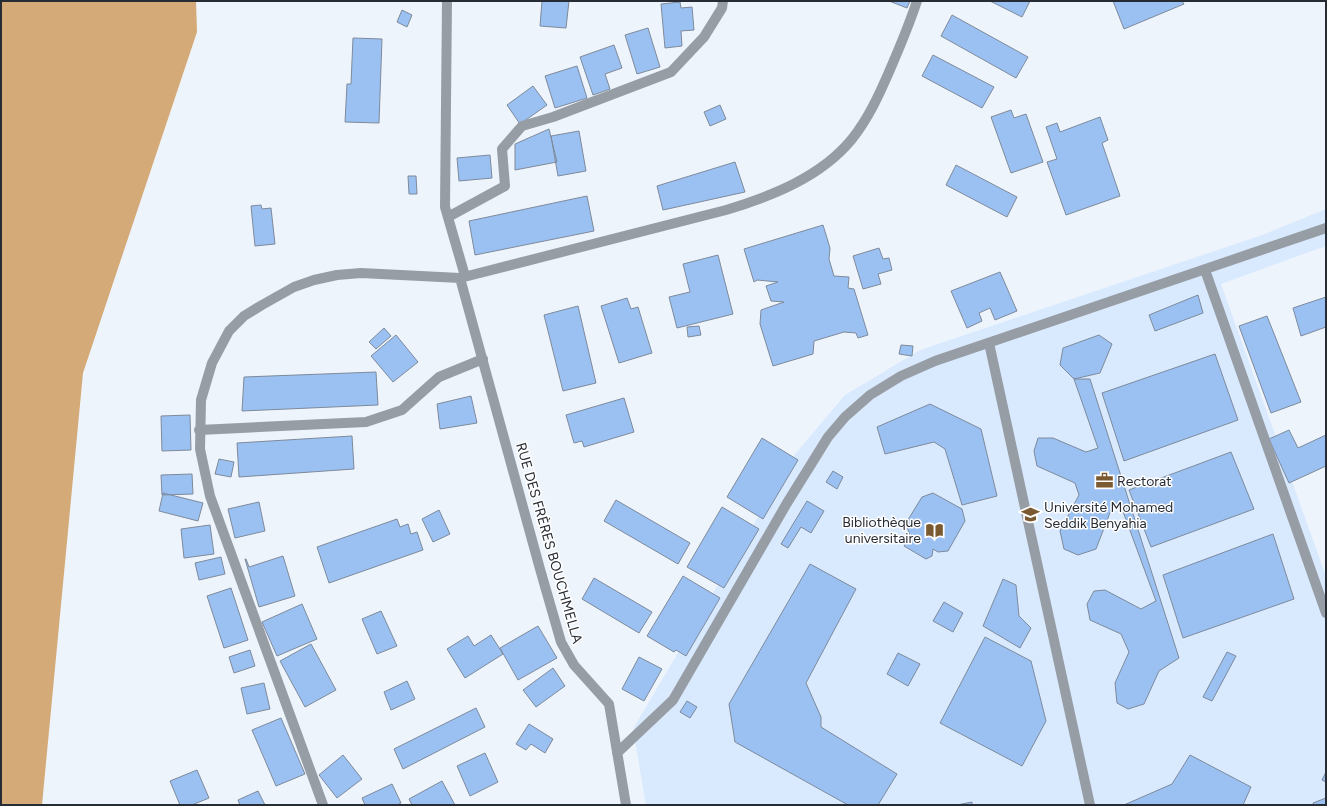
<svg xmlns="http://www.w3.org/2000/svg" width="1327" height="806" viewBox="0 0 1327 806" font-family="Figtree,sans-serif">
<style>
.built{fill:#daeafe}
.forest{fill:#d4aa78}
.building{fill:#9bc1f3;stroke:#7d8a9b}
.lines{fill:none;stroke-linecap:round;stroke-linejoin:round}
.street{stroke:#979da5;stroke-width:10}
.labels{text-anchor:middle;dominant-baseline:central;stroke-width:3;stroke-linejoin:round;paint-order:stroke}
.poi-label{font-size:14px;fill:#272c34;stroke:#fff;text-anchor:start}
.street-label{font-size:14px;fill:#272c34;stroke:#fff}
</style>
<rect width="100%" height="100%" fill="#eef4fb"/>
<path class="built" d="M 1326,209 L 1326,246 L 1221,284 L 1326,576 L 1326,805 L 646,805 L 633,729 L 795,454 L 845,395 L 920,350 L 1262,235 Z"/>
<path class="forest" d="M 1,1 L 196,1 L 197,32 L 83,373 L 42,805 L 1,805 Z"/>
<path class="building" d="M 542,1 L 569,1 L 566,28 L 540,26 Z
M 889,1 L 910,1 L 907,8 Z
M 990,1 L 1030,1 L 1022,17 Z
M 1113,1 L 1182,1 L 1184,4 L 1124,29 Z
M 680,2 L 681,8 L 692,7 L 694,30 L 681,31 L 682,46 L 665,48 L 661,4 Z
M 402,10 L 412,15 L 407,27 L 397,22 Z
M 952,15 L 1028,57 L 1016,78 L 941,36 Z
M 648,28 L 660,67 L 637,74 L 625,35 Z
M 353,38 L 382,39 L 379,123 L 345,122 L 347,84 L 351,84 Z
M 614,45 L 622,68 L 605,74 L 610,89 L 593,95 L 580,57 Z
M 933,55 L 994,87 L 982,108 L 922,76 Z
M 577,66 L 587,98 L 555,108 L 545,76 Z
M 533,86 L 547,105 L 520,124 L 507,105 Z
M 720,105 L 726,119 L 710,126 L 704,112 Z
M 1011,110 L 1014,118 L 1026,114 L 1043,162 L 1011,173 L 991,117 Z
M 1100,117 L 1108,140 L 1102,143 L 1120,196 L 1066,215 L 1047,162 L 1057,159 L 1046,127 L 1057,123 L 1060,132 Z
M 549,129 L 557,162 L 515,170 L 515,144 Z
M 579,131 L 586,171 L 558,176 L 551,136 Z
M 490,155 L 492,178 L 459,181 L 457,158 Z
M 735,162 L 745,192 L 663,210 L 657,186 Z
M 956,165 L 1017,197 L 1007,217 L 946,185 Z
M 408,176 L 416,176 L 417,194 L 409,194 Z
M 587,196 L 594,231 L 475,255 L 469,221 Z
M 261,205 L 262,209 L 271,208 L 275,244 L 255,246 L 251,206 Z
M 823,225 L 830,248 L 829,259 L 834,276 L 849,277 L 848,288 L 854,289 L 868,335 L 858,338 L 856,333 L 844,332 L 814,341 L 813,354 L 773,366 L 760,324 L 761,310 L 784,302 L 771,301 L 766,286 L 778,282 L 757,280 L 754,282 L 744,249 Z
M 879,248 L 883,259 L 889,258 L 892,270 L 878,274 L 881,284 L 863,289 L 853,256 Z
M 718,255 L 733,314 L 677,328 L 669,297 L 690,292 L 683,264 Z
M 1000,272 L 1017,311 L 995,320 L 990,308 L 979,313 L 982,321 L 967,328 L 951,291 Z
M 1198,295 L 1203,313 L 1155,331 L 1149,315 Z
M 1326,297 L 1326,327 L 1301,336 L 1293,308 Z
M 627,298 L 631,309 L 638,307 L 652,353 L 619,363 L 601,306 Z
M 578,306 L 596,383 L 563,391 L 544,315 Z
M 1267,316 L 1301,402 L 1271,413 L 1239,326 Z
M 699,326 L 701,335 L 688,337 L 687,327 Z
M 384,328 L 391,336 L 376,349 L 369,342 Z
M 396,335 L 418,362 L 393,382 L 371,356 Z
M 1099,335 L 1112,344 L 1100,373 L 1074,379 L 1060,365 L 1063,348 Z
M 901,345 L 913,346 L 912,356 L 899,354 Z
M 1215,354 L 1238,420 L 1124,461 L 1102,393 Z
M 376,372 L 378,405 L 242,411 L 244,377 Z
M 1074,379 L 1090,379 L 1179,658 L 1159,671 L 1144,704 L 1128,709 L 1117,703 L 1115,683 L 1129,652 L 1121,634 L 1090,620 L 1087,604 L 1094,591 L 1105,590 L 1141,609 L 1156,601 L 1121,506 L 1111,510 L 1096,549 L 1078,555 L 1064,549 L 1060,531 L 1079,495 L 1075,483 L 1037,466 L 1034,451 L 1038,438 L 1053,438 L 1086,452 L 1098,448 Z
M 471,396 L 477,423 L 440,429 L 437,404 Z
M 624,398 L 634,432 L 584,447 L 582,441 L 574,443 L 566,415 Z
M 930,404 L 981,429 L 997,496 L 962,505 L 945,449 L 934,442 L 885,454 L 877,427 Z
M 190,415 L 191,450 L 162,451 L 161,416 Z
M 1289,430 L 1298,448 L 1326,435 L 1326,466 L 1289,483 L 1269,439 Z
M 352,436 L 354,469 L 239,477 L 237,443 Z
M 762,438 L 798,460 L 763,519 L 727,497 Z
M 1231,452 L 1254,509 L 1151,547 L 1129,490 Z
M 219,459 L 234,462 L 231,477 L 215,474 Z
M 833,471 L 843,477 L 837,489 L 826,482 Z
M 192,474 L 193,494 L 162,495 L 161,475 Z
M 163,493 L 203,503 L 198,521 L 159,511 Z
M 933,493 L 962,509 L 965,521 L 948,551 L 938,552 L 933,549 L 932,556 L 926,559 L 904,546 L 910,536 L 906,523 L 922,497 Z
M 616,500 L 690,543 L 678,564 L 604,521 Z
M 807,501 L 824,511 L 811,533 L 801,527 L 788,548 L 781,544 Z
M 259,502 L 265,531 L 235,538 L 228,509 Z
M 722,507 L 759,529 L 724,588 L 687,567 Z
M 439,510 L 450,534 L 433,542 L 422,519 Z
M 397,519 L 400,527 L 408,524 L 411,534 L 417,532 L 423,550 L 329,583 L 317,547 Z
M 210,525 L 214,554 L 184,558 L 181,529 Z
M 1273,534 L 1294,599 L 1183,638 L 1163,575 Z
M 283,556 L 295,596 L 259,607 L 245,559 L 246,559 L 249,567 Z
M 221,557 L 225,574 L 199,580 L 195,563 Z
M 810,564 L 856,589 L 806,683 L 821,717 L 821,727 L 897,774 L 878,805 L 848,805 L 735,742 L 729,704 Z
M 683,576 L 720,598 L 686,656 L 676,650 L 674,652 L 647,636 Z
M 594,578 L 652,612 L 639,633 L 582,599 Z
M 1003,579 L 1016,585 L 1019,616 L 1031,628 L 1020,648 L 983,626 Z
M 231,588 L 248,640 L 224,648 L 207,596 Z
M 944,602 L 963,613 L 953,632 L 933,621 Z
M 302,604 L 317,639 L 277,656 L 262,622 Z
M 381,611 L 397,646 L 377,654 L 362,619 Z
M 538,626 L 557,658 L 518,680 L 500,648 Z
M 491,635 L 503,654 L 465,678 L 447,649 L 468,636 L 474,646 Z
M 985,637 L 1031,661 L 1046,721 L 1022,766 L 940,723 Z
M 311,644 L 336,690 L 305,707 L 280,661 Z
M 250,650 L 255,666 L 234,673 L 229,657 Z
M 1227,652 L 1236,656 L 1212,701 L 1203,697 Z
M 898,653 L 920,664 L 908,686 L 887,674 Z
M 639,657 L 662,669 L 644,701 L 622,689 Z
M 553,668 L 565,686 L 536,707 L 523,690 Z
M 407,681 L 415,699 L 391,710 L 384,692 Z
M 264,683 L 270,709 L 247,714 L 241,688 Z
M 687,701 L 697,707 L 690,718 L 680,712 Z
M 476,708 L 485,727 L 403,769 L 394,749 Z
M 281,718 L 305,774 L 276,786 L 252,730 Z
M 529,724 L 553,739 L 545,753 L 531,744 L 526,750 L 516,744 Z
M 485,753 L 498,782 L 470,796 L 457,766 Z
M 343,755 L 362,779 L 337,798 L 319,775 Z
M 1190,755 L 1251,787 L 1243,805 L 1124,805 L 1172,784 Z
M 197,770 L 209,798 L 192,805 L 180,805 L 170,781 Z
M 1326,772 L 1326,782 L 1322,780 Z
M 442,781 L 455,805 L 412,805 L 409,799 Z
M 392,784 L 401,803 L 397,805 L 365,805 L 362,798 Z
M 258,791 L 265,805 L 240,805 L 238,800 Z
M 1326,798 L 1326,805 L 1314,805 L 1313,803 Z
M 972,802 L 972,805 L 957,805 Z"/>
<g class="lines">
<path class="street" d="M 447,1 L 445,207 L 465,276
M 448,217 L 505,186 L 502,149 L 522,126 L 553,117 L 671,72 L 704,37 L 722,8 L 723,1
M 1205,270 L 1326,613
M 460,278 L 540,569 L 561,642 L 574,665 L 609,704 L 626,805
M 989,343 L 1090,805
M 199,430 L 366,422 L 402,410 L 439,377 L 483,359
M 617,753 L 673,700 L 787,503 L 828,437 L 845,417 L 870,395 L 901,376 L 935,361 L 1326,228
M 323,805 L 210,496 L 200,449 L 201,400 L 212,363 L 229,331 L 244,316 L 262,305 L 294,287 L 314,280 L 337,275 L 361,273 L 460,278 L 726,210 C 772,196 821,177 852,139 C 868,119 879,95 889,72 C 899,49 909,25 917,1"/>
</g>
<defs>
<symbol id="office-bare" viewBox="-9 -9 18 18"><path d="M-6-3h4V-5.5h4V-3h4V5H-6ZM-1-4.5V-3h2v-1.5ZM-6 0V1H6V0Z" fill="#7c5a31" stroke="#fff" stroke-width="2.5" paint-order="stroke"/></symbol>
<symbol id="university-bare" viewBox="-9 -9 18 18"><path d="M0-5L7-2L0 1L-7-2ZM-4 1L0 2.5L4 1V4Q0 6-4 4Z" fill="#7c5a31" stroke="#fff" stroke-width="2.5" paint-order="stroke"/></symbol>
<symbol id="library-bare" viewBox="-9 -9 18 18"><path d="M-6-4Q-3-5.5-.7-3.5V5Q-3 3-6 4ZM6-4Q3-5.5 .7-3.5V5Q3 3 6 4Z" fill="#7c5a31" stroke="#fff" stroke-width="2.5" paint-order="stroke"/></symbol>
</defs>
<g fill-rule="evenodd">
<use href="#office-bare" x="1092" y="468" width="25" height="25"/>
<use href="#university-bare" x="1018" y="502" width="25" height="25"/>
<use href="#library-bare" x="922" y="518" width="25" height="25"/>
</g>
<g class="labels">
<g class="poi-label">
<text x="1117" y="481">Rectorat</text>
<text x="1044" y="507">Université Mohamed<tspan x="1044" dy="16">Seddik Benyahia</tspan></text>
<text x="921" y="522" text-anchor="end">Bibliothèque<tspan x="921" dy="16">universitaire</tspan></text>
</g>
<g class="street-label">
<text transform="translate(549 543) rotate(74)">RUE DES FRÈRES BOUCHMELLA</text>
</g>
</g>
<rect width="1327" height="806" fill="none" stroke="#272c34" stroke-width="4"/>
</svg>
